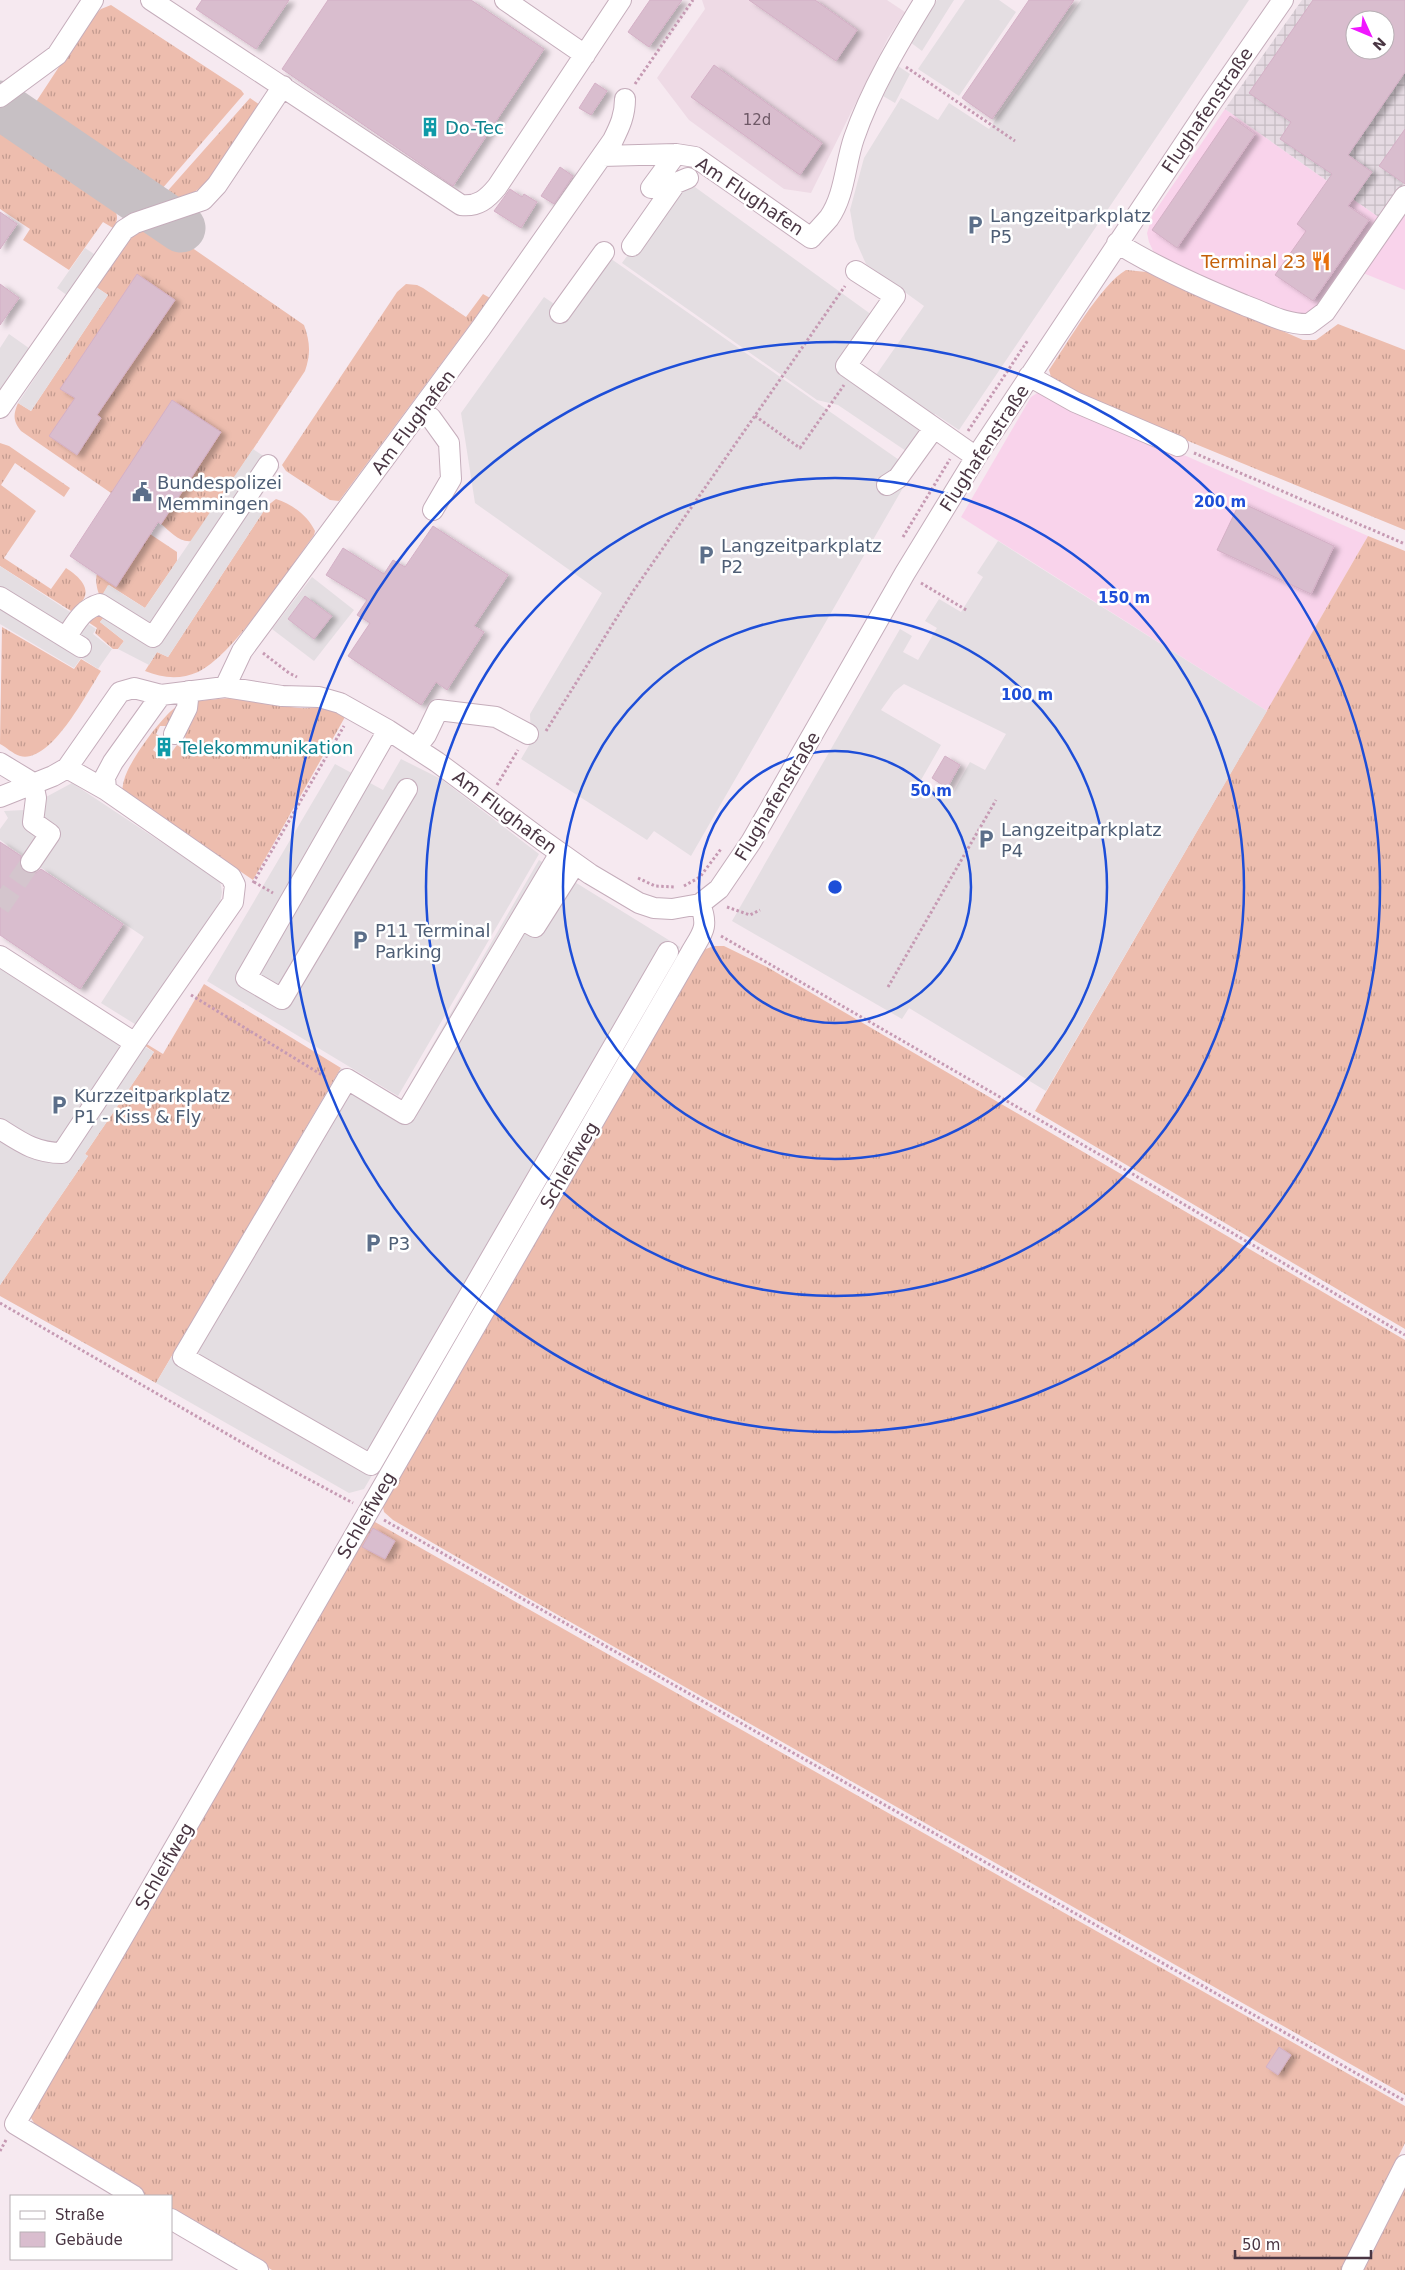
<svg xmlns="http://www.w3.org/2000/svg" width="1405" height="2270" viewBox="0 0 1405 2270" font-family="'DejaVu Sans',sans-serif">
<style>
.residential{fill:#eedae5}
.commercial{fill:#f9d3eb}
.industrial{fill:url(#industrial-grid);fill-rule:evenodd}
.grass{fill:url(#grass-tufts)}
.parking{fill:#e4dee2;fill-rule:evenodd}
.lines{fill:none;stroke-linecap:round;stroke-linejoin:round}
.taxiway{stroke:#c7c0c4;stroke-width:49}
.building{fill:#d9bdce;stroke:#d4b0c6;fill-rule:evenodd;filter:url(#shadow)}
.minor-tunnel{stroke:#d4c5cd;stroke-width:20;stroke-dasharray:20 10;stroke-linecap:butt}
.minor-casing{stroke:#c5adbb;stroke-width:22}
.path{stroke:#c69ab3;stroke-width:3;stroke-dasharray:2.5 2.5;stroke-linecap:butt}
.minor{stroke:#fff;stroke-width:20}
.ring{fill:none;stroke:#1d4ed8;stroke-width:2.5}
.labels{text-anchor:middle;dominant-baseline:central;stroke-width:5;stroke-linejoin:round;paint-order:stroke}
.number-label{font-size:15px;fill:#6e5866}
.street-label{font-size:18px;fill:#4a3643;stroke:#fff}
.culture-label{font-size:18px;fill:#0d838f;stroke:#fff;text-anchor:start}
.service-label{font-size:18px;fill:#4e5e75;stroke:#fff;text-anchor:start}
.food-label{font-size:18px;fill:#c56008;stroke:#fff;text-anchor:end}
.centre{fill:#1d4ed8;stroke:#fff;stroke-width:2.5}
.ring-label{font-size:15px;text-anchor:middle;font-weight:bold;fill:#1d4ed8;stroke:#fff;stroke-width:5;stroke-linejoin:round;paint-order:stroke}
</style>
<defs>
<pattern id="industrial-grid" width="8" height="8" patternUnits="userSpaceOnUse" patternTransform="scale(1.25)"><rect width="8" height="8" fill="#e5dae2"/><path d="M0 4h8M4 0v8" fill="none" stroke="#c6bcc3"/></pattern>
<pattern id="grass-tufts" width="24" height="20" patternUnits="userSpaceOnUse" patternTransform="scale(1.25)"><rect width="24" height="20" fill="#edbdae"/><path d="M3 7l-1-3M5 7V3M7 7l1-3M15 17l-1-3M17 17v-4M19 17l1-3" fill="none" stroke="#c29a8f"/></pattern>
<filter id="shadow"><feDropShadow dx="5.5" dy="3" stdDeviation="2.5" flood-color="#0004"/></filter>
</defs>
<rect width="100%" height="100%" fill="#f6e9f0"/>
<path class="residential" d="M 702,0 L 887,0 L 905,12 L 888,38 L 811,193 L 784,189 L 689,120 L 657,78 L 705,9 Z"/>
<path class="commercial" d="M 1225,109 L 1380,218 L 1315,311 L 1300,317 L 1243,295 L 1159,257 L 1154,253 L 1149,242 L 1147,233 L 1153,214 Z
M 1405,212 L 1405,290 L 1363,273 Z
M 1037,393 L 1043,393 L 1368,536 L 1267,711 L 961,517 L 1031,397 Z"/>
<path class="industrial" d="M 1302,0 L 1405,0 L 1405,181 L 1380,218 L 1225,109 ZM 1355,20 L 1385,20 L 1385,50 L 1355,50 Z"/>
<path class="grass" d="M 111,5 L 241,90 L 244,94 L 161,190 L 157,191 L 32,108 L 91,18 L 101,9 Z
M 250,98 L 260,105 C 245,128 199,218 164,195 Z
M 0,129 L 111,203 C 117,213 120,218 113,228 L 103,222 L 69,270 L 23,240 L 30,229 L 0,209 Z
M 159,225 L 304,325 C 310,342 311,353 305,371 L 192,541 C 179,543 170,531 161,524 L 221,432 L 111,493 L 21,431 C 13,421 13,415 18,403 L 31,411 L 108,295 L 96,287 L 130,238 L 136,232 Z
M 1126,270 L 1147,272 L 1303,340 L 1316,340 L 1338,324 L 1405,350 L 1405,530 L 1069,392 L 1051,377 L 1049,370 C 1067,344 1101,284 1126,270 Z
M 406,284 L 417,285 L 423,288 L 466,317 L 483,294 L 490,298 L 339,501 L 330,500 L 286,471 L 282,465 L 397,292 Z
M 0,443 L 9,446 L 70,488 L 64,497 L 15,463 L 1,485 L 36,511 L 4,558 L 51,589 L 66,568 C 75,574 92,586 83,600 C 80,604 74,607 71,611 L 0,566 Z
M 276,499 C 292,504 308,516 315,531 L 314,535 C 289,569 233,656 198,672 C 180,680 162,678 145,671 L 157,652 L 168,657 L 267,506 Z
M 150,534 L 177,552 L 177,561 L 145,608 L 109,585 L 101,597 C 97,593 95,579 97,574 L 116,586 Z
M 1368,536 L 1405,551 L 1405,1329 L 1035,1111 Z
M 98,614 L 105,616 L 100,622 L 124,641 L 118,649 L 113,649 L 95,633 L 97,628 L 88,622 Z
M 2,627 L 74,669 L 81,659 L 101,671 C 86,694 51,764 20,756 C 13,754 6,747 0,744 Z
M 229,698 C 252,701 276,706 300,708 C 316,709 331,705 345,717 L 253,880 L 122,791 C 123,784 124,778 127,772 C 135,754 165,711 183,702 L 168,726 L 160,726 L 156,734 L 161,737 L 153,750 L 166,760 L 177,745 L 188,752 L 193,747 L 186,740 L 184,732 L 196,701 Z
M 714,946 L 724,946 L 767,967 L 1405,1340 L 1405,2095 L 528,1598 L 393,1520 L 384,1512 L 382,1503 L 703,950 Z
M 204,984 L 341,1068 L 156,1383 L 0,1296 L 0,1285 L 88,1156 L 85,1154 L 154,1052 L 144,1045 L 145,1043 L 163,1054 Z
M 375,1522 L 1405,2106 L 1405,2143 L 1343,2270 L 272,2270 L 171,2210 L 171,2196 L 147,2196 L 38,2129 L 31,2118 L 31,2112 L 369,1523 Z
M 1405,2185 L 1405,2270 L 1362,2270 Z"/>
<path class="parking" d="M 937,0 L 954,0 L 922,51 L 910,42 Z
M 965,0 L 999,0 L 1016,12 L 959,96 L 918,69 Z
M 1081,0 L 1249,0 L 959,430 L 935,414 L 909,453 L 838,405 L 817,400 L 622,263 L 673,193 L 679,196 L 688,182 L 872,315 L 845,354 L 876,375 L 924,306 L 866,264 L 855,239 L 850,210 L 864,158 L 901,98 L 938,120 L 949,103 L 989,129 Z
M 898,66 L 910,74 L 895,103 L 883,96 Z
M 85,248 L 97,256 L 68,296 L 57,288 Z
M 607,256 L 902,462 L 904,486 L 691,856 L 654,831 L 647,840 L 521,759 L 531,742 L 530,714 L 602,593 L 475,503 L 461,413 L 544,297 L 566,312 Z
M 96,287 L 108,295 L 31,411 L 18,403 Z
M 9,334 L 33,351 L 0,398 L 0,348 Z
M 253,449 L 280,467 L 259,499 L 267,506 L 168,657 L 157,652 L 149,665 L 118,649 L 124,641 L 100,622 L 105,616 L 101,597 L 108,585 L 145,608 Z
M 998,541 L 1267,711 L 1046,1091 L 909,1008 L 902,1019 L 732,921 L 900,629 L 912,636 L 903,652 L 918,660 L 937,628 L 925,621 L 939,599 L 961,612 L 983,577 L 977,573 ZM 904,684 L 1006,734 L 985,770 L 970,762 L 950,798 L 921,780 L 941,745 L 881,710 L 894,692 Z
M 0,566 L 96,629 L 93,634 L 112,649 L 98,669 L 81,658 L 74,668 L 0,624 Z
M 312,577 L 354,610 L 314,661 L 272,629 Z
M 401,759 L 441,779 L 539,854 L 398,1096 L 207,981 L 335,764 L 383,790 Z
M 72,783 L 220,881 L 222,892 L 220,902 L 138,1026 L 101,1003 L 144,937 L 0,840 L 0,829 L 8,818 L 4,811 L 24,810 L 26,824 L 46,797 Z
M 539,860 L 680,947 L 364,1489 L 349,1493 L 156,1383 L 341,1068 L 399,1103 Z
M 0,964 L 154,1052 L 85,1154 L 88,1156 L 0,1285 Z"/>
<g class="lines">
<path class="taxiway" d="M 0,105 L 181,228"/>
</g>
<path class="building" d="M 202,0 L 289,0 L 256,49 L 196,9 Z
M 328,0 L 471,0 L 544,49 L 453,186 L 282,69 Z
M 650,0 L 682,0 L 649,47 L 628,32 Z
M 749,0 L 815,0 L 857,30 L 836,61 Z
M 1029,0 L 1074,0 L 992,119 L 962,98 Z
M 1313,0 L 1405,0 L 1405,72 L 1348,155 L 1372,172 L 1348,206 L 1369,220 L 1313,301 L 1275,275 L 1306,231 L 1297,224 L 1332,174 L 1280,139 L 1291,122 L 1249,93 ZM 1355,20 L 1385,20 L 1385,50 L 1355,50 Z
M 714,65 L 822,143 L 800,175 L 691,97 Z
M 595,83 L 607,91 L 591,115 L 579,108 Z
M 1230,116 L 1255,134 L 1177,248 L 1152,230 Z
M 1405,129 L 1405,184 L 1379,166 Z
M 560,167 L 573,176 L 554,204 L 541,196 Z
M 510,189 L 522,197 L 524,194 L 537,202 L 521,228 L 494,211 Z
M 0,212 L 17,224 L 0,249 Z
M 137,274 L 175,300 L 97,415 L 101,418 L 77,455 L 49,436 L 75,398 L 60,389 Z
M 0,284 L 19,298 L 0,325 Z
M 172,400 L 221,432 L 161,524 L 158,522 L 116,587 L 70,556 Z
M 1240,502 L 1334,546 L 1311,594 L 1217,550 Z
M 433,526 L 508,575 L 474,626 L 484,632 L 447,690 L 436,682 L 421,705 L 348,656 L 370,623 L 357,615 L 367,600 L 326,575 L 343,548 L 384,574 L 393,560 L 405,567 Z
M 305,596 L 332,616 L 314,639 L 288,619 Z
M 945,756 L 960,765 L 947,788 L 932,778 Z
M 0,842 L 21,856 L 20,867 L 25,872 L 36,873 L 41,869 L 123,924 L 80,989 L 0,935 Z
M 373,1528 L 395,1541 L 385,1559 L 362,1547 Z
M 1279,2047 L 1291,2055 L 1278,2075 L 1266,2067 Z"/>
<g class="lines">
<path class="minor-tunnel" d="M 0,907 L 31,862"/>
<defs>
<path id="minor" d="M 151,0 L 461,205 C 478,207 487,199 497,187 L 621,0
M 505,0 L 585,55
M 0,97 L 57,55 L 93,0
M 602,156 L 676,154 L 695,157 L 811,238 C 817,231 823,225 829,218 C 845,195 845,164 854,138 C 871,89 898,44 925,0
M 651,188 L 676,154
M 1117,243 C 1157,268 1200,287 1244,305 C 1266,313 1286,325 1309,324 L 1325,312 L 1405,196
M 632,246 L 676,183 L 688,178
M 856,271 L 895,296 L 846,366 L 976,457
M 560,313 L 604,252
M 1029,376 L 1075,402 L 1178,446
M 0,408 L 124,230 L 135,223 L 203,200 L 217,185 L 283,86
M 421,411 L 431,418 L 449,443 L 451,479 L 433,510
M 887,485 L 898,478 L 934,428
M 0,597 L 81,647
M 66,637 C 76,623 82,609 100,604 L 153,637 L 268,465
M 225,687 L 242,651 L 481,328 L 613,140 C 620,126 625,115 625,99
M 388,730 L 246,978 L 282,999 L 407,789
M 174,734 L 187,708 L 189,691
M 416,748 L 426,735 L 438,710 L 496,717 L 528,734
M 0,763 L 33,783
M 106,790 L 105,777 L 113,762 L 161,695
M 0,797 L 53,776 L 67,768 L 120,692 L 134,688 L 161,695 L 225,687 L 282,696 L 319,697 L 340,703 L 388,730 L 437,762 L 542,840 L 590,874 L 639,903 L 654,908 L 672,909 L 700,904 L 719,889 L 751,842 L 905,573 L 976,457 L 1212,102 L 1283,0
M 560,853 L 405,1114 L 347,1079 L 183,1357 L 371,1465 L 668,952
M 31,862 L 50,834 L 33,822 L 36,798 L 33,783
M 521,919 L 535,927 L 575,864
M 0,956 L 135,1043
M 0,1129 C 22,1143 36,1153 62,1153 L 135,1043 L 233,902 L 235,885 L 231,877 L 106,790 L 67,768
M 134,2196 L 15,2124 L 689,956 C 701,934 710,929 700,904
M 171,2219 L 258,2270
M 1352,2270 L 1405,2165"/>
</defs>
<use href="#minor" class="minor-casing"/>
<path class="path" d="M 906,67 L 1015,141
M 635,84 L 693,0
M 755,416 L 800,448 L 844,385
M 968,431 L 1028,340
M 1194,453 L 1405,544
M 903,537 L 950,459
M 921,583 L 968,611
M 263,653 L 289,673 L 297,677
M 546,731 L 634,590 L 845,286
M 497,785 L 518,750
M 638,878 L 655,886 L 675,887
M 254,882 L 273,893
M 253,883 L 344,726
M 684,886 L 700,877 L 721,849
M 727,907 L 750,915 L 760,910
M 721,936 L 1097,1153 L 1405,1335
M 888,987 L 996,800
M 191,995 L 327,1078
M 0,1303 L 267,1457 L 353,1503
M 384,1520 L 1405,2101
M 0,2151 L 6,2140"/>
<use href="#minor" class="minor"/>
</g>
<g class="ring">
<circle cx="835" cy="887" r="136"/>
<circle cx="835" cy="887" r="272"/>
<circle cx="835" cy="887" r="409"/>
<circle cx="835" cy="887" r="545"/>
</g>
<defs>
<symbol id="building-bare" viewBox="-9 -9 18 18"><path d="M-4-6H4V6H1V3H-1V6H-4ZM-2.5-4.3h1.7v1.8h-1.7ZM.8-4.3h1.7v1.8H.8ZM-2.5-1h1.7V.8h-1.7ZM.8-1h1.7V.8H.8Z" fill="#0f9aa8" stroke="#fff" stroke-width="2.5" paint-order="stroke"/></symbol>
<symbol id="parking-bare" viewBox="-9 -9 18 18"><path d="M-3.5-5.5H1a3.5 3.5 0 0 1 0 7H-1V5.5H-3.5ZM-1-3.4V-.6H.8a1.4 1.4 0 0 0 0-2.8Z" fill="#5c6f8a" stroke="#fff" stroke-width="2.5" paint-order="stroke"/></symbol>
<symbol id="restaurant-bare" viewBox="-9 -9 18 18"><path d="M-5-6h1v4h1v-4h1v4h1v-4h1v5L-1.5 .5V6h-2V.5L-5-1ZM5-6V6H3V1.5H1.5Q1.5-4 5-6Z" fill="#e8710a" stroke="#fff" stroke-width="2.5" paint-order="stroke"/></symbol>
<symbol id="civic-bare" viewBox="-9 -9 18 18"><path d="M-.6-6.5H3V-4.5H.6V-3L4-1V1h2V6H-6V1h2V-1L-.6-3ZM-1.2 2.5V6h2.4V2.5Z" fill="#5c6f8a" stroke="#fff" stroke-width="2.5" paint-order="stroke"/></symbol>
</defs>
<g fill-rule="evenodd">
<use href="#building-bare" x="416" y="113" width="28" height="28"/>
<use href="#parking-bare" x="961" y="211" width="28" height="28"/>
<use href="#restaurant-bare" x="1307" y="247" width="28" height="28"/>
<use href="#civic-bare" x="128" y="478" width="28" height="28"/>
<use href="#parking-bare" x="692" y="541" width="28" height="28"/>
<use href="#building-bare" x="150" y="733" width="28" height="28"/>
<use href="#parking-bare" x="972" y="825" width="28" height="28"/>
<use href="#parking-bare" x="346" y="926" width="28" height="28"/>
<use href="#parking-bare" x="45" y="1091" width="28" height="28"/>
<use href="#parking-bare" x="359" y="1229" width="28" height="28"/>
</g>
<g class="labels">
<g class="number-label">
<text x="757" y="120">12d</text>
</g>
<g class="street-label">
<text transform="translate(1207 110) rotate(-56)">Flughafenstraße</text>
<text transform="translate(750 196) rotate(34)">Am Flughafen</text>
<text transform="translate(413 422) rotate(-53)">Am Flughafen</text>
<text transform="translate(984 448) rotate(-57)">Flughafenstraße</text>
<text transform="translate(777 796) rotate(-59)">Flughafenstraße</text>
<text transform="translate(505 812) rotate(37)">Am Flughafen</text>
<text transform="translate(569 1165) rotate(-60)">Schleifweg</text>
<text transform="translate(366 1515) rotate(-60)">Schleifweg</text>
<text transform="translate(164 1866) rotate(-60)">Schleifweg</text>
</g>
<g class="culture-label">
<text x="445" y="127">Do-Tec</text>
<text x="179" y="747">Telekommunikation</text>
</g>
<g class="service-label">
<text x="990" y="215">Langzeitparkplatz<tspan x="990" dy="21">P5</tspan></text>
<text x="157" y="482">Bundespolizei<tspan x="157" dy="21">Memmingen</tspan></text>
<text x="721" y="545">Langzeitparkplatz<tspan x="721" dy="21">P2</tspan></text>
<text x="1001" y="829">Langzeitparkplatz<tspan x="1001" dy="21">P4</tspan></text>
<text x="375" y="930">P11 Terminal<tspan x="375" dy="21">Parking</tspan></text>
<text x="74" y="1095">Kurzzeitparkplatz<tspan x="74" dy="21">P1 - Kiss &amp; Fly</tspan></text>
<text x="388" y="1243">P3</text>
</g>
<g class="food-label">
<text x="1306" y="261">Terminal 23</text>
</g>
</g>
<circle cx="835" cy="887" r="8" class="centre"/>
<g class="ring-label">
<text x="1220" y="507">200 m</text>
<text x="1124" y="603">150 m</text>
<text x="1027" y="700">100 m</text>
<text x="931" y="796">50 m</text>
</g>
<rect x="10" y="2195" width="162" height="65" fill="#ffffff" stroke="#b7afb4"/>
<rect x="20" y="2211" width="25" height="8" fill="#ffffff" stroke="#b7afb4"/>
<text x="55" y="2220" font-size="15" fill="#4a3643">Straße</text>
<rect x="20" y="2232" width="25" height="15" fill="#d9bdce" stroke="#b7afb4"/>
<text x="55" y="2245" font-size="15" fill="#4a3643">Gebäude</text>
<g transform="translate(1370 35) rotate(134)"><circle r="24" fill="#ffffff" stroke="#b7afb4"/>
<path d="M0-4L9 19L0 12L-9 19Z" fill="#f017ff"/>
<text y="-8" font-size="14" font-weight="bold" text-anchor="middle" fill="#4a3643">N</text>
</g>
<path d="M1235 2250v8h136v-8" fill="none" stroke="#4a3643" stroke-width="2.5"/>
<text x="1242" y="2250" font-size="15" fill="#4a3643" stroke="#ffffff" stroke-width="4" paint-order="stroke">50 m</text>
</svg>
